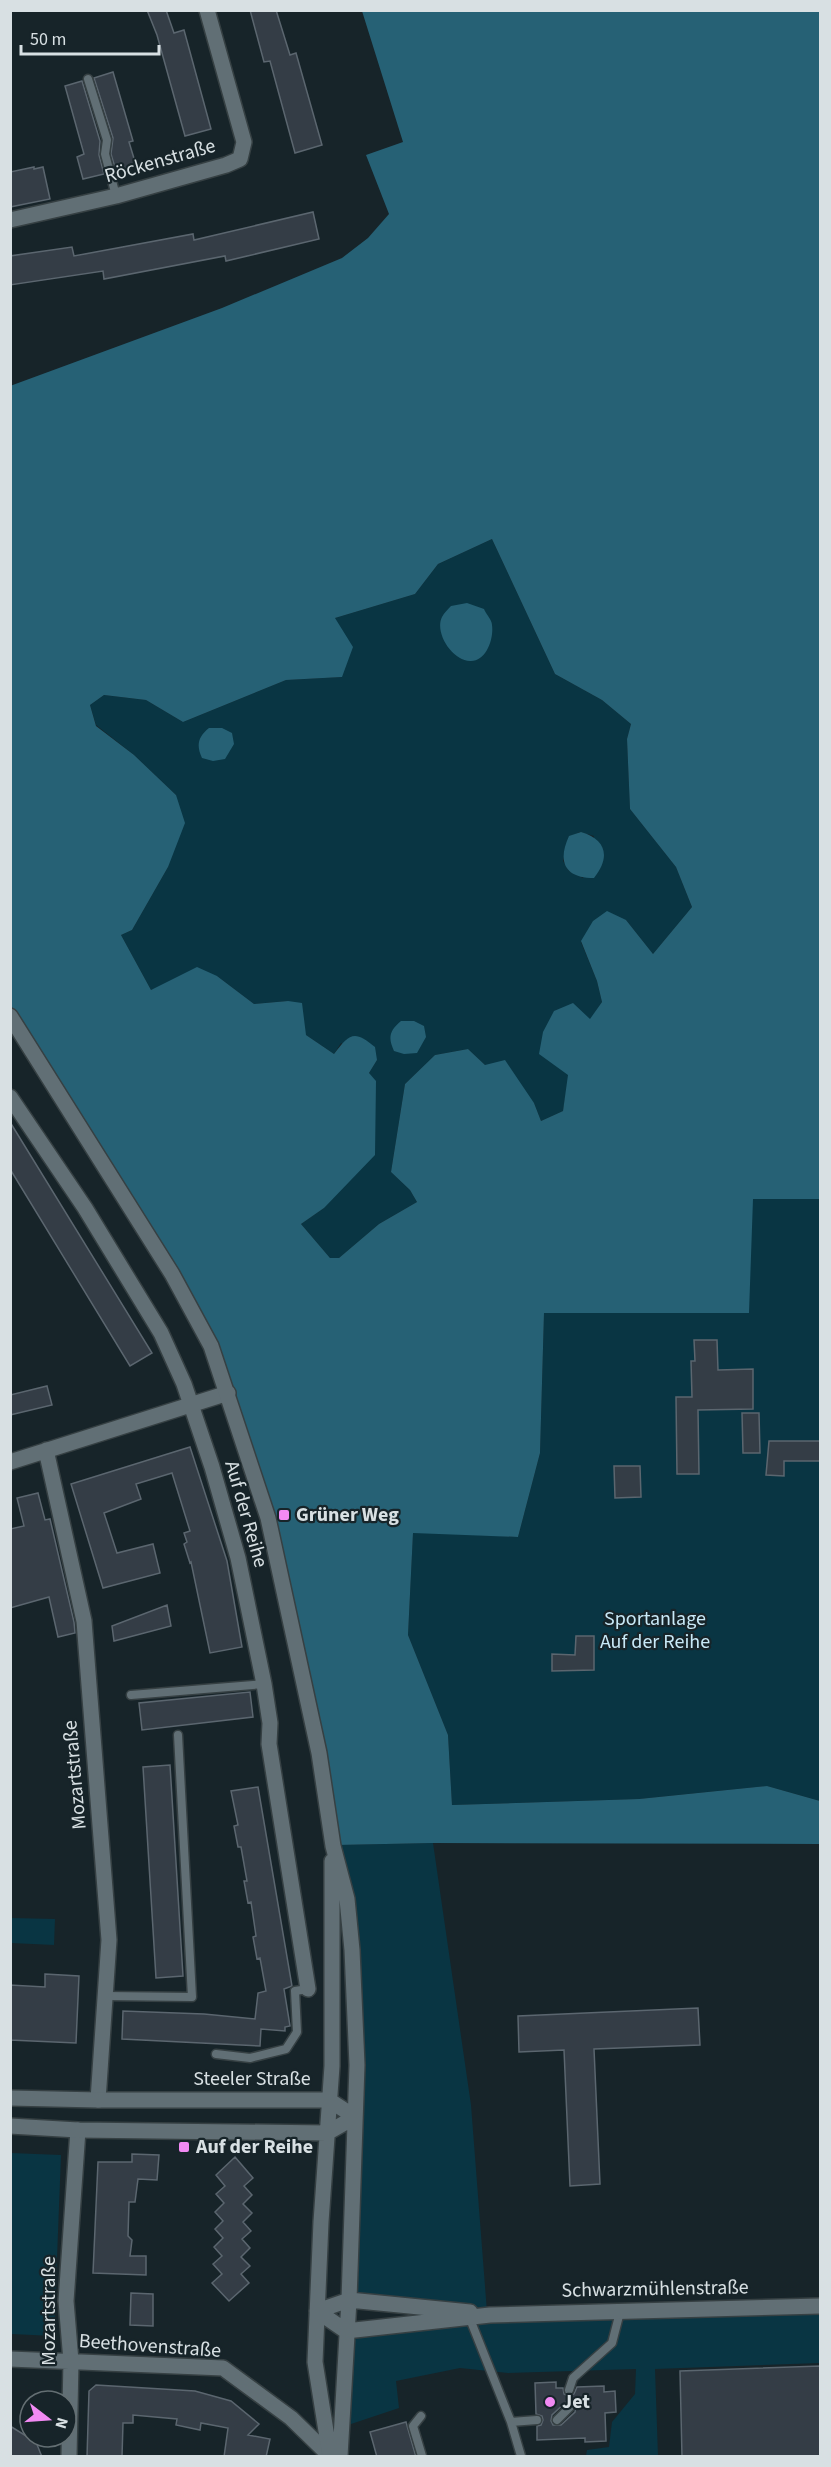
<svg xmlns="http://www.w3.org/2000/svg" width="831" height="2467" viewBox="0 0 831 2467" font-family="'Source Sans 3',sans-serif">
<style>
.green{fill:#093543;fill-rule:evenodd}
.forest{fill:#266175;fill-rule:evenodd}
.building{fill:#343d46;stroke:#5b666f;stroke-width:1.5;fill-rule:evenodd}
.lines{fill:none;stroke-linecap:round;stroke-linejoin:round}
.lane-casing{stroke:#364043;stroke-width:11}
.street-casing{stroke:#364043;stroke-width:18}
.secondary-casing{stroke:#364043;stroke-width:18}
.lane{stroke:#616f75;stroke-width:8}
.street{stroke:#616f75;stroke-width:15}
.secondary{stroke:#616f75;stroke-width:15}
.poi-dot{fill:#f28af3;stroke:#172429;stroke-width:2}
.labels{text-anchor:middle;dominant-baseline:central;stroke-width:4.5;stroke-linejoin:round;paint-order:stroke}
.street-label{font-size:20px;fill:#d8e0e3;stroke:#172429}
.poi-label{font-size:20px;font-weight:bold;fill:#d8e0e3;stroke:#172429;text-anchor:start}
.park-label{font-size:20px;fill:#c8e9f7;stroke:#172429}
</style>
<rect width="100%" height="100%" fill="#172429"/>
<path class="green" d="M 492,539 L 555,674 L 602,700 L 631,724 L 627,739 L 630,809 L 676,867 L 692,907 L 653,954 L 626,920 L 581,942 L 597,981 L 602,1002 C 579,1034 569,1072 563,1111 L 541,1121 L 534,1103 L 485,1065 L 468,1049 L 435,1055 L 405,1084 L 391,1172 L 410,1190 L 417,1202 L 379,1224 L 339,1258 L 330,1258 L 301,1224 L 324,1208 L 369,1073 L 377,1060 L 341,1043 L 334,1054 L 306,1035 L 288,1001 L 254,1004 L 217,976 L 151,990 L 121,935 L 132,930 L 168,867 L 176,795 L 134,755 L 96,725 L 90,705 L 104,695 L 146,700 L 183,722 L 286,680 L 342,677 L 335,618 L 415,594 L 438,564 ZM 580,832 L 594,836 L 583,878 L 569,871 L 563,861 L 569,837 Z
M 752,1199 L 820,1199 L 820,1801 L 767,1786 L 639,1799 L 452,1805 L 448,1735 L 408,1635 L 413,1532 L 518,1537 L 540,1453 L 544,1313 L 748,1313 Z
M 433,1843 L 471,2105 L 487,2312 L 351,2298 L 358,2116 L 337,1845 Z
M 11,1918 L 55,1919 L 54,1945 L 11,1943 Z
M 11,2153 L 61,2155 L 54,2336 L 11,2334 Z
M 820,2310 L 820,2363 L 655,2369 L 658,2456 L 586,2456 L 587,2450 L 609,2447 L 612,2422 L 635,2394 L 636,2369 L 508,2373 L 460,2368 L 396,2381 L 399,2408 L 345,2426 L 349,2335 L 467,2322 Z"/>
<path class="forest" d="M 362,11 L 820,11 L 820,1199 L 753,1199 L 749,1313 L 544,1313 L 540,1453 L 518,1537 L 413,1533 L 408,1635 L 448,1735 L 452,1805 L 639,1799 L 767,1786 L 820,1801 L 820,1844 L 433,1843 L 337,1845 L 322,1750 L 216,1346 L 11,1010 L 10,386 L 222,308 L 342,258 L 368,238 L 389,214 L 366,155 L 403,142 ZM 492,539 L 555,674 L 602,700 L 631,724 L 627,739 L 630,809 L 676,867 L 692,907 L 653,954 L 626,920 L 607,911 L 593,921 L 581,941 L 597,981 L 602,1002 L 590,1019 L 573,1003 L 554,1011 L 543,1032 L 539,1054 L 568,1075 L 563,1111 L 541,1121 L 534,1103 L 505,1060 L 485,1065 L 468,1049 L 435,1055 L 405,1084 L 391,1172 L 410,1190 L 417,1202 L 379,1224 L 339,1258 L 330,1258 L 301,1224 L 324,1208 L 375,1155 L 376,1081 L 369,1073 L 377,1060 L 375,1047 C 354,1029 349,1034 334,1054 L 306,1035 L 302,1003 L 288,1001 L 254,1004 L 217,976 L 197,967 L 151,990 L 121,935 L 132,930 L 168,867 L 185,823 L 176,795 L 134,755 L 96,726 L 90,705 L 104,695 L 146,700 L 183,722 L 286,680 L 342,677 L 353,647 L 335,618 L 415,594 L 438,564 Z
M 467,603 L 484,609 C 486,614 492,620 492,625 C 494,639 486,661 471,661 C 453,662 434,633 442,617 C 444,613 448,609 451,606 Z
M 209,728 L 222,728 L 232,733 L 234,744 L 225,759 L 213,761 L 202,758 C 196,745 198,737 209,728 Z
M 581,832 C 606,839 611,857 594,878 C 565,878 557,862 569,836 Z
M 401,1021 L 414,1021 L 424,1026 L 426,1037 L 417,1053 L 404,1054 L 394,1051 C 388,1038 389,1031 401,1021 Z"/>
<path class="building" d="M 147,10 L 166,10 L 174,33 L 184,30 L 211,129 L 185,136 L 157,35 Z
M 250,10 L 276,10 L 290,55 L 296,53 L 322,145 L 295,153 L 270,61 L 264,62 Z
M 113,72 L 133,141 L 129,142 L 136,165 L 116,171 L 111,154 L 113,138 L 94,78 Z
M 82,81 L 100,141 L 99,155 L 104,174 L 83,179 L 77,157 L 84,154 L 65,86 Z
M 34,167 L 34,169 L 43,167 L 50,199 L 10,207 L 10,172 Z
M 313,212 L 319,239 L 226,261 L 225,256 L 104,279 L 103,271 L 10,285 L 10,256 L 72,247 L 74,256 L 193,234 L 194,240 Z
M 10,1122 L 152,1353 L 130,1366 L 10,1169 Z
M 694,1340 L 717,1340 L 718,1370 L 753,1369 L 753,1409 L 698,1410 L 699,1474 L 677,1474 L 676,1397 L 692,1397 L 691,1361 L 695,1361 Z
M 47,1386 L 52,1405 L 10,1415 L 10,1395 Z
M 742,1413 L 759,1413 L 760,1453 L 743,1453 Z
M 769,1441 L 820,1441 L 820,1461 L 784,1461 L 784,1476 L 766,1475 Z
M 190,1447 L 227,1561 L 242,1647 L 210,1653 L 191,1562 L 190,1563 L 184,1544 L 187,1542 L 184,1533 L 190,1531 L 172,1473 L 136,1484 L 141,1499 L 104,1513 L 117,1553 L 153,1544 L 160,1573 L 103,1588 L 71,1484 Z
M 614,1466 L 640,1466 L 641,1497 L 615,1498 Z
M 38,1493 L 45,1520 L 50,1519 L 74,1622 L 75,1633 L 58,1637 L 49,1597 L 10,1608 L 10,1529 L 24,1526 L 17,1498 Z
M 167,1605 L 171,1626 L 114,1641 L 112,1626 Z
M 576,1636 L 594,1636 L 594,1670 L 552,1671 L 552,1654 L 575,1655 Z
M 250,1692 L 253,1717 L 142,1730 L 139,1703 Z
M 170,1765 L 183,1976 L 156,1978 L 143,1767 Z
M 258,1787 L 292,1986 L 284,1989 L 290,2026 L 285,2027 L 285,2031 L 261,2029 L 260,2046 L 122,2039 L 123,2011 L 204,2014 L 255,2019 L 258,1993 L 266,1991 L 260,1958 L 257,1959 L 253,1937 L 256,1936 L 251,1902 L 248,1903 L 244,1881 L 247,1881 L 241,1847 L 238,1847 L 234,1826 L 238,1825 L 231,1791 Z
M 45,1974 L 79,1976 L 76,2043 L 10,2040 L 10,1985 L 45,1987 Z
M 698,2008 L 700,2045 L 594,2049 L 600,2184 L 570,2186 L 564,2050 L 519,2052 L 518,2016 Z
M 132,2154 L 159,2155 L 157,2180 L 138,2179 L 135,2202 L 129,2202 L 128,2236 L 132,2240 L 130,2256 L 146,2256 L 146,2275 L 93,2273 L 98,2162 L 132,2162 Z
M 235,2157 L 253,2178 L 244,2186 L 252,2195 L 243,2204 L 252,2213 L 243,2222 L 251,2231 L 242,2239 L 250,2248 L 241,2257 L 250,2266 L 241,2274 L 249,2283 L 229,2301 L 212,2283 L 222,2274 L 213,2264 L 222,2256 L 214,2247 L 223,2238 L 215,2229 L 223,2221 L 215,2212 L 224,2203 L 216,2194 L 225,2186 L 216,2175 Z
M 131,2293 L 153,2294 L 153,2326 L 130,2325 Z
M 820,2366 L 820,2457 L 682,2457 L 680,2371 Z
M 556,2382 L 556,2388 L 563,2388 L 564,2394 L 568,2396 L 574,2394 L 577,2387 L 604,2386 L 604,2392 L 615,2391 L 616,2412 L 605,2413 L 606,2441 L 585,2442 L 585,2438 L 537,2440 L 537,2426 L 541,2425 L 543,2420 L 542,2416 L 536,2414 L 535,2383 ZM 572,2401 L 576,2406 L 575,2412 L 561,2425 L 553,2425 L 551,2421 L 552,2415 L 566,2402 Z
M 96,2385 L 195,2391 L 231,2401 L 259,2424 L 248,2435 L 270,2439 L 266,2457 L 224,2457 L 228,2428 L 201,2423 L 200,2430 L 176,2425 L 177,2419 L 133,2415 L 133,2423 L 123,2423 L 122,2457 L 87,2457 L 89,2391 Z
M 406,2422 L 416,2457 L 377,2457 L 370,2432 Z
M 10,2426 L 36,2442 L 42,2457 L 10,2457 Z"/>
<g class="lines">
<defs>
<path id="lane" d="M 88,79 L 107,140 L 105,154 L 116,196
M 131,1695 L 264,1684
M 105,1996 L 192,1997 L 178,1735
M 216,2054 L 250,2058 L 286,2049 L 297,2032 L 295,1991 L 308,1989
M 470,2319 L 511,2422 L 521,2456
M 569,2390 L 573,2378 L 612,2343 L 620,2312
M 421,2416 L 413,2426 L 422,2456
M 557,2420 L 570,2407
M 511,2422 L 537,2420"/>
<path id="street" d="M 10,220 L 116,196 L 226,165 L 240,159 L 244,142 L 207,10
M 10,1097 L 85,1208 L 161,1333 L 184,1384 L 212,1467 L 238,1558 L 264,1684 L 270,1723 L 269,1744 L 308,1989
M 46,1450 L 84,1621 L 109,1940 L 98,2100
M 10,1462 L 228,1393
M 10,2359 L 223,2368 L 291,2418 L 328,2454
M 69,2456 L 71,2361 L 66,2301 L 78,2130"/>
<path id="secondary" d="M 10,1016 L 172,1274 L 211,1346 L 268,1518 L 319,1753 L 333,1846 L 347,1899 L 352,1950 L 357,2065 L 349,2300 L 340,2456
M 10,2098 L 98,2100 L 329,2100 L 355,2117
M 10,2126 L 78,2130 L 327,2133 L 355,2117
M 317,2311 L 346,2331 L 490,2315 L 820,2306
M 317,2311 L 349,2300 L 470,2312
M 330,2456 L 315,2362 L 321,2222 L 332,2066 L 332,1861"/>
</defs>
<use href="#lane" class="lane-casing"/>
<use href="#street" class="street-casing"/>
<use href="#secondary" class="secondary-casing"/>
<use href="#lane" class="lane"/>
<use href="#street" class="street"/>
<use href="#secondary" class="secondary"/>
</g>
<g class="poi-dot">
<rect x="278" y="1509" width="12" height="12" rx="3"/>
<rect x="178" y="2141" width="12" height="12" rx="3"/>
<circle cx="550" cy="2402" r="6"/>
</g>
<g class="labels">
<g class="street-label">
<text transform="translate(160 161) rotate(-16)">Röckenstraße</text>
<text transform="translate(246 1514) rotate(74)">Auf der Reihe</text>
<text transform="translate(75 1775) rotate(-95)">Mozartstraße</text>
<text x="252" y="2079">Steeler Straße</text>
<text transform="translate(655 2289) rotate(-1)">Schwarzmühlenstraße</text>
<text transform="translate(49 2311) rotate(-90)">Mozartstraße</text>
<text transform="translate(150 2346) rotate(4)">Beethovenstraße</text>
</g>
<g class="poi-label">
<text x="296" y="1515">Grüner Weg</text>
<text x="196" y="2147">Auf der Reihe</text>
<text x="562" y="2402">Jet</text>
</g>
<g class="park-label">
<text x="655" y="1619">Sportanlage<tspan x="655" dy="23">Auf der Reihe</tspan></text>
</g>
</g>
<rect width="831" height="2467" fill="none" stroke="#d8e0e3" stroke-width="24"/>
<g transform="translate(48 2419) rotate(107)"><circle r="28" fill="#172429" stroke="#646f73" stroke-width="1.5"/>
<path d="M0-4.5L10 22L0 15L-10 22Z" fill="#f28af3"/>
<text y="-9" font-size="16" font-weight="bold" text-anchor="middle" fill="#d8e0e3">N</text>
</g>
<path d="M21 45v9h138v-9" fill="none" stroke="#d8e0e3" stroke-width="3"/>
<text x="30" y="45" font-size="18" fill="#d8e0e3" stroke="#172429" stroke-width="4.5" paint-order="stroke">50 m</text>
</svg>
